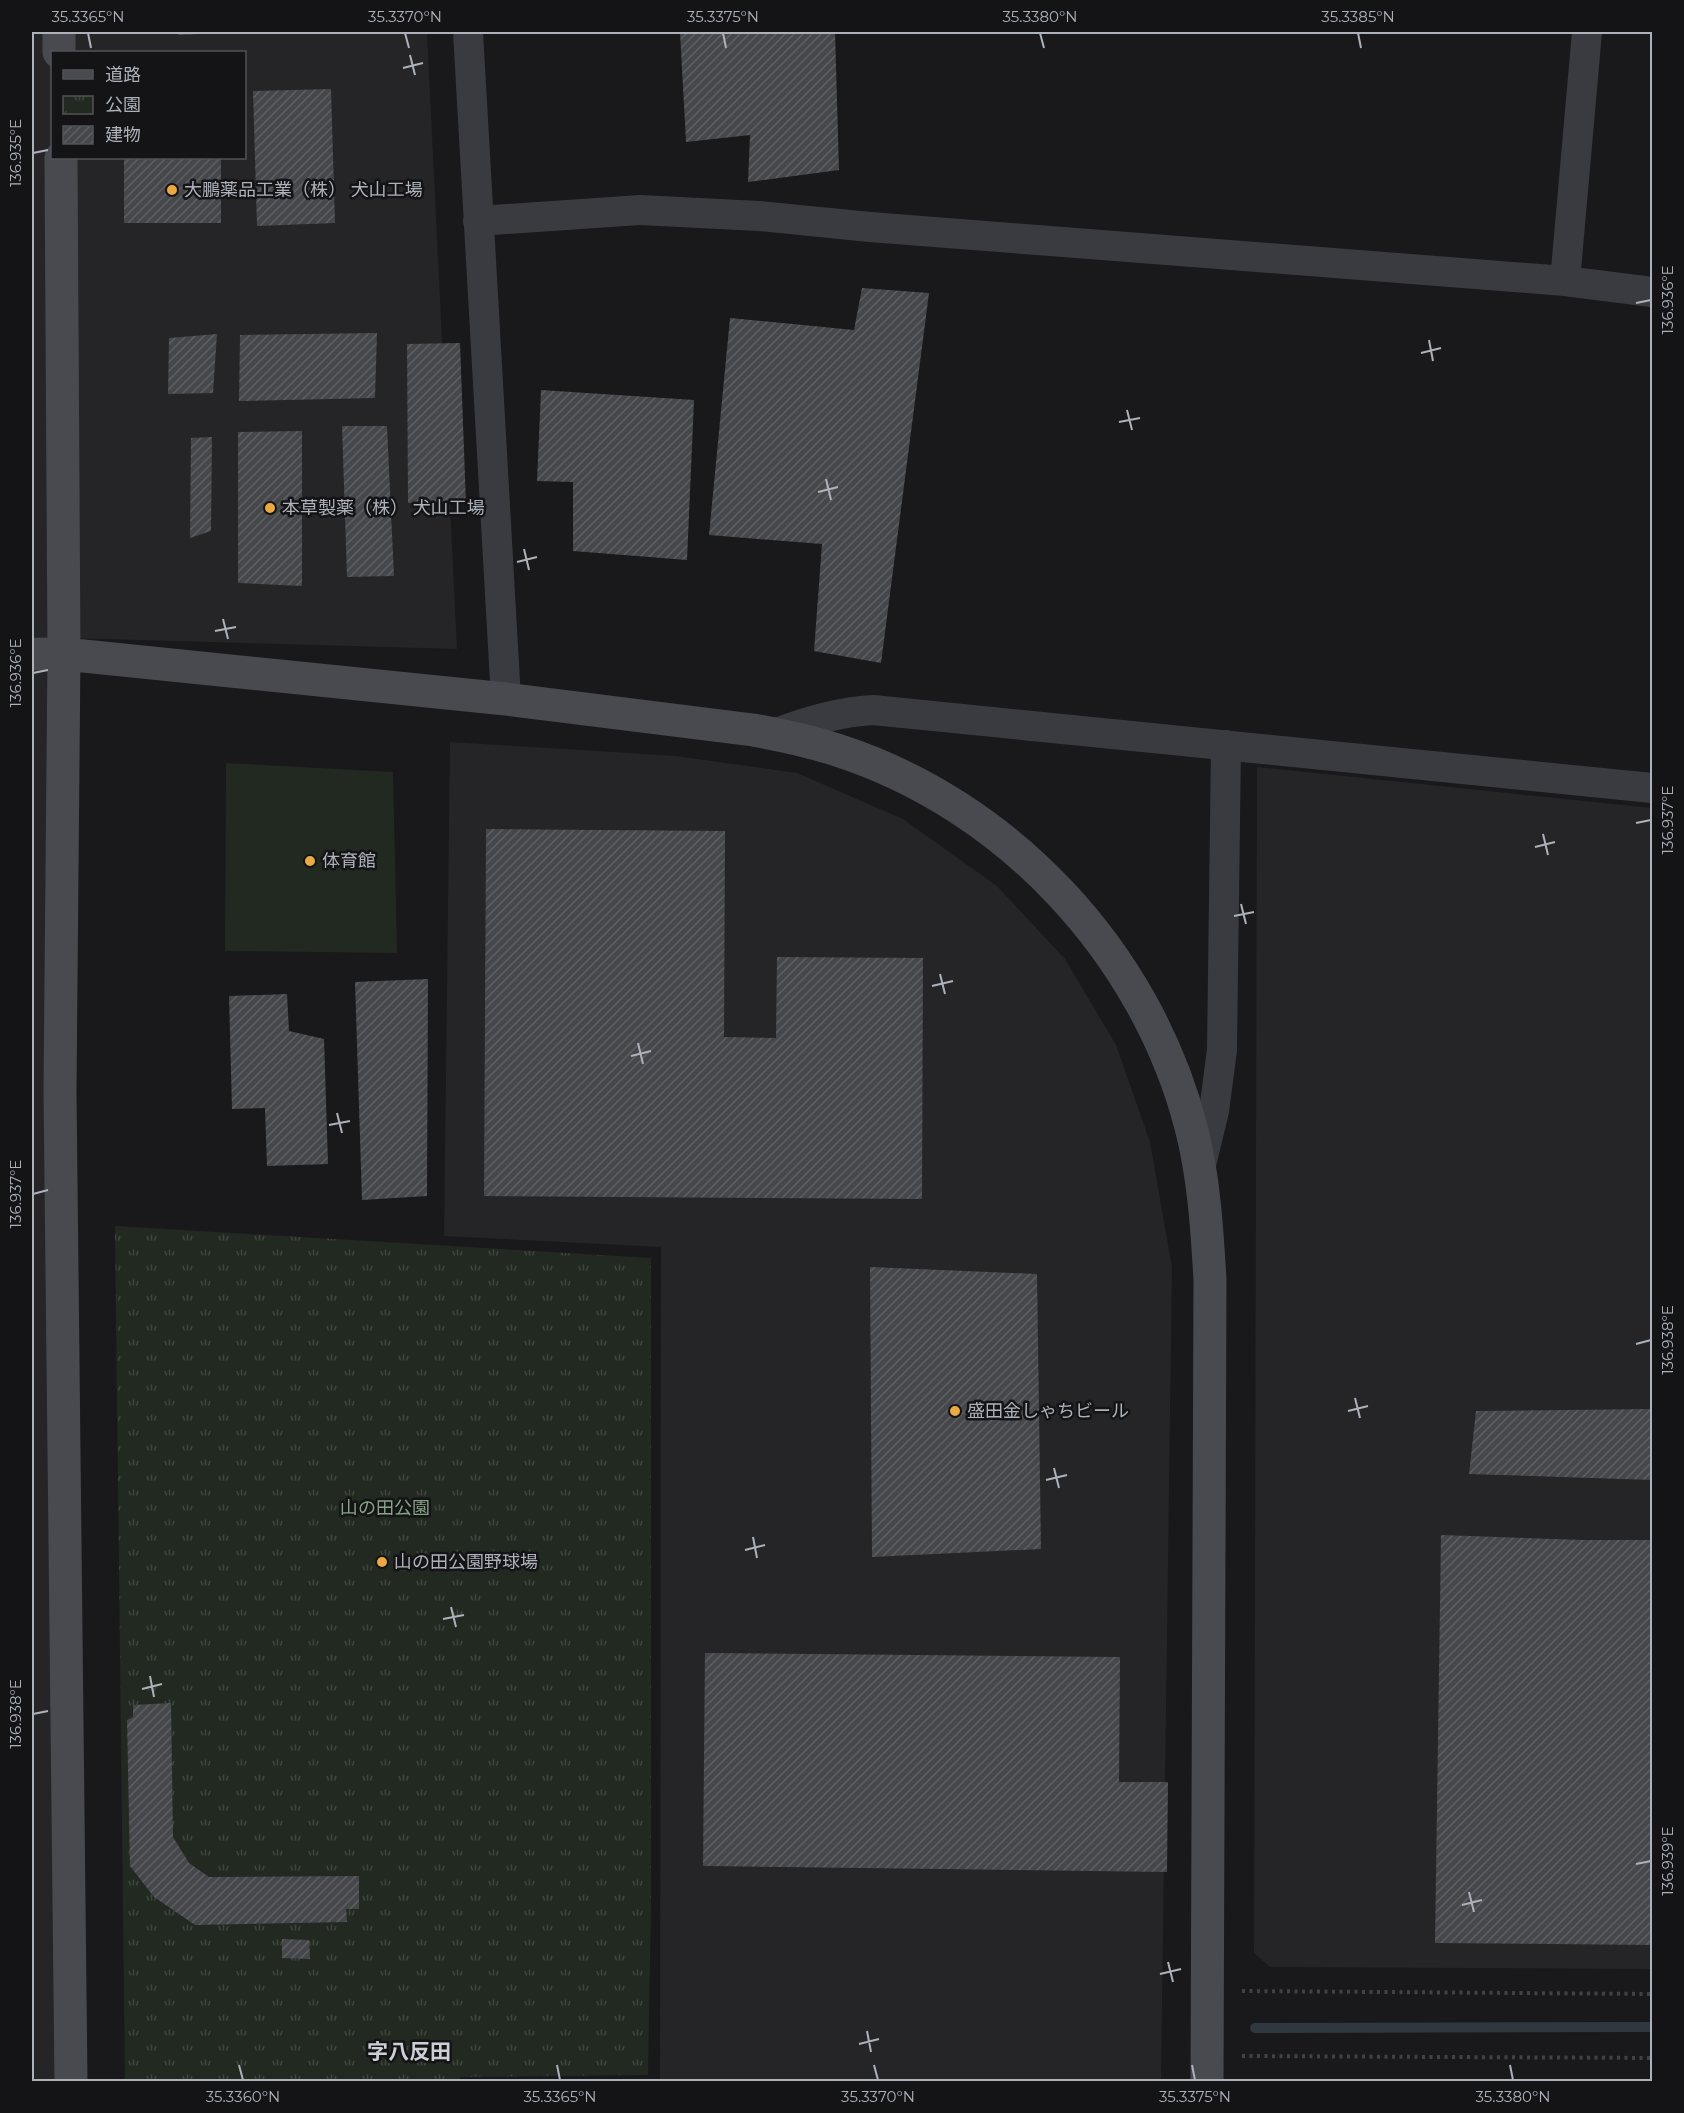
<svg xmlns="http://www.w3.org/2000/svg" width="1684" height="2113" viewBox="0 0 1684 2113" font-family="Montserrat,'Noto Sans JP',sans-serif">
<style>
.built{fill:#252528;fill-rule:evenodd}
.green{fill:#212921}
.park{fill:url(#park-tufts)}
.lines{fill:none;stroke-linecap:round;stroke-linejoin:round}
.stream{stroke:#2f383e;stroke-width:10}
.building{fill:url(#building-hatch)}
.path{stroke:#404247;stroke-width:4;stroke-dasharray:3 4.5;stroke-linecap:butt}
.street{stroke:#3a3b40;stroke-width:30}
.secondary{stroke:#484a4f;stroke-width:33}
.ticks{fill:none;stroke:#acb1ba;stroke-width:2}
.poi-dot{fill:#eaa942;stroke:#141416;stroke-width:2}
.labels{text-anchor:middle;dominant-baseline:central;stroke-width:5;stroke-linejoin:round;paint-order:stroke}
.poi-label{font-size:18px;fill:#acb1ba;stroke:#141416;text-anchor:start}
.park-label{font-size:18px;fill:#84a484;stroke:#141416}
.quarter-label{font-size:21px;font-weight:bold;fill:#cdcfd6;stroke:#141416}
.neatline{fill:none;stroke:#acb1ba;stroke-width:2}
.ticks-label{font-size:15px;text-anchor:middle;fill:#acb1ba}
</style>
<defs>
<pattern id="park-tufts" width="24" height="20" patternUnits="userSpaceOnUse" patternTransform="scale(1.5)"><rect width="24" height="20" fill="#212921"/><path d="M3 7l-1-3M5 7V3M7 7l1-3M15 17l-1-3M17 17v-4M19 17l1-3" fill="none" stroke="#3f463f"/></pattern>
<pattern id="building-hatch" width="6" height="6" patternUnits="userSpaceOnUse" patternTransform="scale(1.5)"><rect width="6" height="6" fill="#46474b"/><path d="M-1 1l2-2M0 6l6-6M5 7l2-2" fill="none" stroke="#5e5f63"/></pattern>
</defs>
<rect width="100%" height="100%" fill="#19191b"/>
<path class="built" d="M 32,32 L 427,32 L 457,649 L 32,637 ZM 52,52 L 244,52 L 244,158 L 52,158 Z
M 32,654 L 64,654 L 71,2081 L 32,2082 Z
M 450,742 L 676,756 L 797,773 L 903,819 L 997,886 L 1065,959 L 1116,1045 L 1150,1142 L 1172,1267 L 1161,2081 L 517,2081 L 660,2081 L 661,1247 L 444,1236 Z
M 1257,767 L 1652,808 L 1652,1969 L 1270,1967 L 1254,1953 Z"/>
<path class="green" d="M 226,763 L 393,772 L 397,953 L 225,951 Z"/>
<path class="park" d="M 115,1226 L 651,1258 L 651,1902 L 648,2075 L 460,2077 L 459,2082 L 125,2081 Z"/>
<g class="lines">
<path class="stream" d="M 1255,2028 L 1652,2027"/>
</g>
<path class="building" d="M 178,32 L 224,32 L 225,33 L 178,35 Z
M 680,32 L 835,32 L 839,170 L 748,182 L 750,135 L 686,142 Z
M 331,89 L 335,223 L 257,226 L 253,91 Z
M 124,158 L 221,158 L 221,223 L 124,223 Z
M 862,288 L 929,293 L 881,663 L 814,651 L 822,544 L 709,535 L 730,318 L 854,330 Z
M 377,333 L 375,398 L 239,401 L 240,335 Z
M 217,334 L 213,393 L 168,394 L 169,338 Z
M 460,343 L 466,504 L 408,503 L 407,344 Z
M 541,390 L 694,400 L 687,560 L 573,551 L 573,482 L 537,481 Z
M 342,426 L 387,426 L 394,576 L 347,577 Z
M 302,431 L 302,586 L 238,583 L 238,432 Z
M 212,437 L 211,531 L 190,538 L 191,438 Z
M 486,829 L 725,831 L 724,1037 L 776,1038 L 777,957 L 923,958 L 922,1199 L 484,1196 Z
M 428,979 L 427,1196 L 362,1200 L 355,982 Z
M 287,994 L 289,1031 L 324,1039 L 328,1164 L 267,1166 L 265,1108 L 232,1109 L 229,996 Z
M 870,1267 L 1037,1274 L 1041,1549 L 872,1557 Z
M 1652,1409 L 1652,1480 L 1469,1474 L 1476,1411 Z
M 1441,1535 L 1583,1540 L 1652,1540 L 1652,1945 L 1435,1943 Z
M 705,1653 L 1120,1657 L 1119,1782 L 1168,1782 L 1167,1872 L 703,1866 Z
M 171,1703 L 173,1837 L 189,1863 L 209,1877 L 359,1876 L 359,1909 L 346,1909 L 347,1922 L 195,1925 L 154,1897 L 130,1866 L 127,1720 L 133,1717 L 133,1705 Z
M 282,1939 L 309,1940 L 310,1959 L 282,1958 Z"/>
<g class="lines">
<path class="path" d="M 1242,1991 L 1652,1994
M 1242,2056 L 1652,2058"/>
<path class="street" d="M 468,32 L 506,699
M 478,221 L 640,210 L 759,216 L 870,227 L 1565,281 L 1652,292
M 1565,281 L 1587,32
M 774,734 C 807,721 838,712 873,710 L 1652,788
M 1200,1169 L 1214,1111 L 1222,1050 L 1226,745"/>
<path class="secondary" d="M 59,32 L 59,52
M 61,158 L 64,654 L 60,1091 L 71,2082
M 32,654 L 64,654 L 506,699 L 753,730 C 781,735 809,741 837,750 C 1008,805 1146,953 1191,1127 C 1204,1177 1207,1229 1210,1280 L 1207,2082"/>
</g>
<path class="ticks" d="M 88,33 L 91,48M 405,33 L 409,48M 723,33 L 726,48M 1040,33 L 1044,48M 1358,33 L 1361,48M 410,55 L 415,75M 403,68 L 423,63M 33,153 L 48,150M 1636,303 L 1651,300M 1429,340 L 1433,361M 1421,353 L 1441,348M 1127,410 L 1132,430M 1119,422 L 1140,418M 826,479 L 831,500M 818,492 L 838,487M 524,549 L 529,570M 517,562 L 537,557M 223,619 L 228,639M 215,631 L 236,627M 33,673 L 48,670M 1636,823 L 1651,820M 1543,834 L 1548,855M 1535,847 L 1555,842M 1241,904 L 1246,924M 1234,916 L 1254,912M 940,974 L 945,994M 932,986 L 953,981M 638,1043 L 643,1064M 631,1056 L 651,1051M 337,1113 L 342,1133M 329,1125 L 350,1121M 33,1194 L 48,1190M 1636,1344 L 1651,1340M 1355,1398 L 1360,1418M 1348,1411 L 1368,1406M 1054,1468 L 1059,1488M 1046,1480 L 1067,1475M 753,1537 L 757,1558M 745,1550 L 765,1545M 451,1607 L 456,1627M 443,1619 L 464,1615M 150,1676 L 154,1697M 142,1689 L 162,1684M 33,1714 L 48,1711M 1636,1864 L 1651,1861M 1469,1892 L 1474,1912M 1462,1905 L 1482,1900M 1168,1962 L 1173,1982M 1160,1974 L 1181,1969M 867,2031 L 871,2052M 859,2044 L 879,2039M 239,2065 L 243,2080M 557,2065 L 560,2080M 874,2065 L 878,2080M 1192,2065 L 1195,2080M 1510,2065 L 1513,2080"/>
<g class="poi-dot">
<circle cx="172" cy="190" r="6"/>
<circle cx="270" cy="508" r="6"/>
<circle cx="310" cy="861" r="6"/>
<circle cx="955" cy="1411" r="6"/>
<circle cx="382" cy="1562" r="6"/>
</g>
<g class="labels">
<g class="poi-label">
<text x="184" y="190">大鵬薬品工業（株） 犬山工場</text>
<text x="282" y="508">本草製薬（株） 犬山工場</text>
<text x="322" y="861">体育館</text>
<text x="967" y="1411">盛田金しゃちビール</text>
<text x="394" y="1562">山の田公園野球場</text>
</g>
<g class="park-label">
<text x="385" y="1508">山の田公園</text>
</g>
<g class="quarter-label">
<text x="409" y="2051">字八反田</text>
</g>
</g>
<rect width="1684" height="2113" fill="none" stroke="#141416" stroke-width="66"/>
<rect x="51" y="51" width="195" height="108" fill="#141416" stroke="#515358" stroke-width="1.5"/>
<rect x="63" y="70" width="30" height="9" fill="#484a4f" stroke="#515358" stroke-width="1.5"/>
<text x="105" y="81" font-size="18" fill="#acb1ba">道路</text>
<rect x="63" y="96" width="30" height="18" fill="url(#park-tufts)" stroke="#515358" stroke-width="1.5"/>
<text x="105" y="111" font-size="18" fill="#acb1ba">公園</text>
<rect x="63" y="126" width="30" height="18" fill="url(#building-hatch)" stroke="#515358" stroke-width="1.5"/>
<text x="105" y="141" font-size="18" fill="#acb1ba">建物</text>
<rect x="33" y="33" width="1618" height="2047" class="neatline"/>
<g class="ticks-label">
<text x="88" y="22">35.3365°N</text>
<text x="405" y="22">35.3370°N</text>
<text x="723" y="22">35.3375°N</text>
<text x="1040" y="22">35.3380°N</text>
<text x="1358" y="22">35.3385°N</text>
<text transform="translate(16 153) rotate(-90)" y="5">136.935°E</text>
<text transform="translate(1668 300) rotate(-90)" y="5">136.936°E</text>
<text transform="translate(16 673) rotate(-90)" y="5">136.936°E</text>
<text transform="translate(1668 820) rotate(-90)" y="5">136.937°E</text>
<text transform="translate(16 1194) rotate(-90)" y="5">136.937°E</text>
<text transform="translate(1668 1340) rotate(-90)" y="5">136.938°E</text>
<text transform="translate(16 1714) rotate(-90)" y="5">136.938°E</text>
<text transform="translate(1668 1861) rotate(-90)" y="5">136.939°E</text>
<text x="243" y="2102">35.3360°N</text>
<text x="560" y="2102">35.3365°N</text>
<text x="878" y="2102">35.3370°N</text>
<text x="1195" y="2102">35.3375°N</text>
<text x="1513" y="2102">35.3380°N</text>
</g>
</svg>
